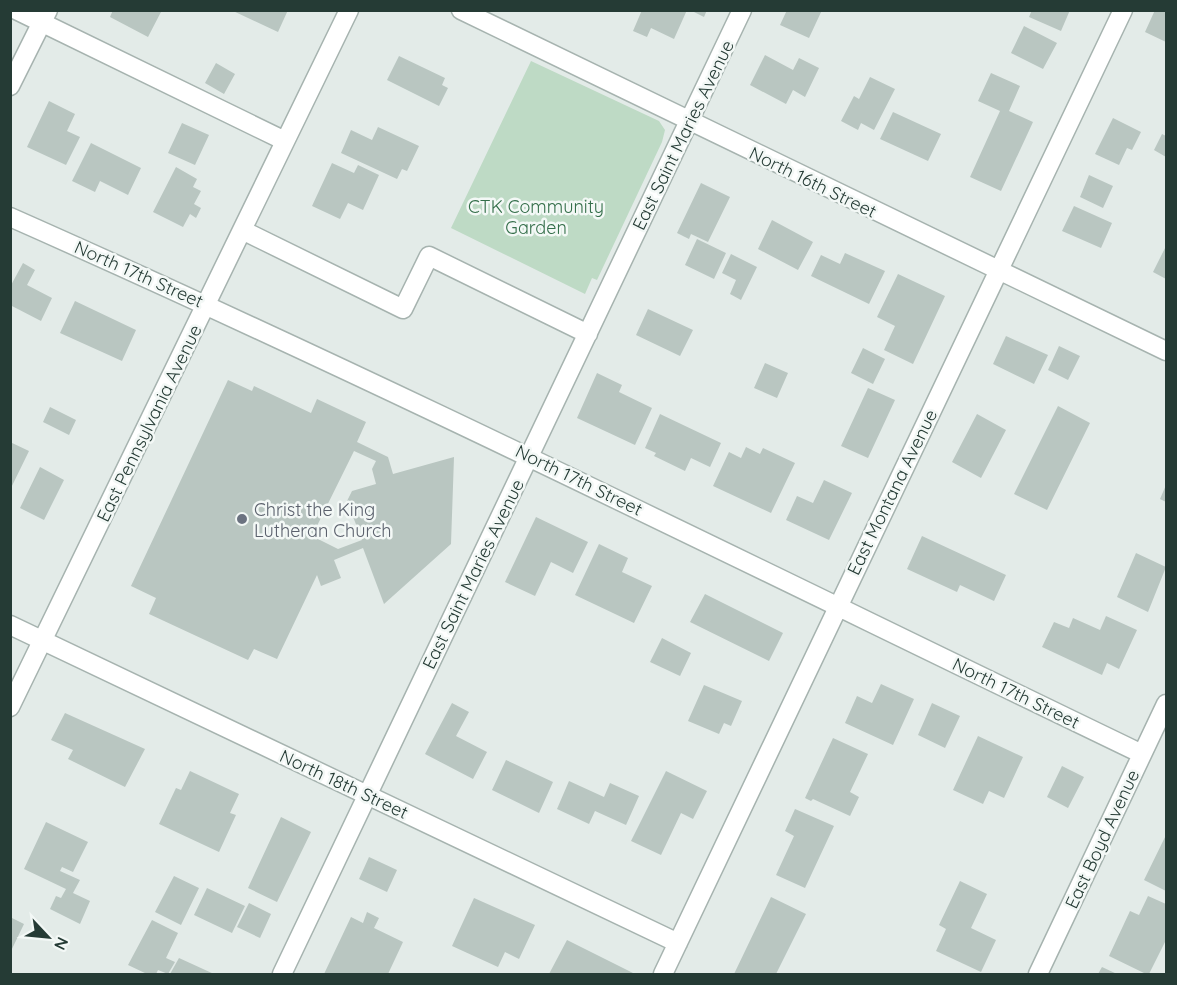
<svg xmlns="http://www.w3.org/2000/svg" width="1177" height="985" viewBox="0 0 1177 985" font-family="Quicksand,sans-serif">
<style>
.green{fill:#bedac5}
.building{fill:#b9c6c1;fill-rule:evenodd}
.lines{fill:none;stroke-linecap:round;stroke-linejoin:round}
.minor-casing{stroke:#a6b3af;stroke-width:21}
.minor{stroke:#fff;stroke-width:18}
.worship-dot{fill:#6b7280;stroke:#f3f8f6;stroke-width:2}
.labels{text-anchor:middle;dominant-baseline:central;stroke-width:5;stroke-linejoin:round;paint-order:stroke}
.street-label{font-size:18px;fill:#253b35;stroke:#f3f8f6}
.park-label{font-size:18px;fill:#336e49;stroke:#f3f8f6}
.worship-label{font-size:18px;fill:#5b616d;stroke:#f3f8f6;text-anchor:start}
</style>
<rect width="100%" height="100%" fill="#e3ebe8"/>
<path class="green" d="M 531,61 L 659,121 L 665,130 L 662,142 L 597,280 L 592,278 L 585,294 L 451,228 Z"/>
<path class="building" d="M 113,10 L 162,10 L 148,37 L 110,17 Z
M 231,10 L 288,10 L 278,32 Z
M 642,10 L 687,10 L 674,39 L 651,28 L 647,37 L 633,31 Z
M 690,10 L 707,10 L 704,17 Z
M 787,10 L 822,10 L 809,38 L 780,25 Z
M 1032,10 L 1070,10 L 1061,31 L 1029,17 Z
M 1155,10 L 1166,10 L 1166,42 L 1145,32 Z
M 1024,26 L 1057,43 L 1043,69 L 1011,53 Z
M 765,55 L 793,70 L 799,58 L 819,68 L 805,97 L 793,90 L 786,104 L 750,85 Z
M 399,56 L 445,78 L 442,85 L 448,88 L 439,106 L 387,80 Z
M 216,63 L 235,74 L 224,94 L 205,83 Z
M 991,73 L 1020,86 L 1009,111 L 1033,122 L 1001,191 L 970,177 L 1000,111 L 978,101 Z
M 870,77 L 895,89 L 874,130 L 861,123 L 858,130 L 841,121 L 854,96 L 859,99 Z
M 49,101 L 75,114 L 67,131 L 80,137 L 66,165 L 27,147 Z
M 893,112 L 941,134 L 928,161 L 880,139 Z
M 1113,118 L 1141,132 L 1132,150 L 1127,148 L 1119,165 L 1095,154 Z
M 182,123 L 209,135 L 195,165 L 168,153 Z
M 378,127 L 419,146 L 407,171 L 402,169 L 397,179 L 341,153 L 351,130 L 372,140 Z
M 1162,134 L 1166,136 L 1166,157 L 1154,150 Z
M 91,143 L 141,168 L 128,195 L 100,181 L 95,192 L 72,181 Z
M 332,163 L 354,173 L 358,165 L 379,175 L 363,210 L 348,203 L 340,219 L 312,206 Z
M 176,167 L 197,179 L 193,187 L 201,191 L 194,204 L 201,208 L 196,218 L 190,214 L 183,227 L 153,212 Z
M 1089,175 L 1113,186 L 1103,208 L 1080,197 Z
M 701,183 L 730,197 L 708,242 L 691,234 L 689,239 L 677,233 Z
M 1074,206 L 1112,223 L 1101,248 L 1062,231 Z
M 772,220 L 813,242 L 798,270 L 758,249 Z
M 697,239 L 726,253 L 714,279 L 685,265 Z
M 1166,246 L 1166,279 L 1153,272 Z
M 845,253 L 885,271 L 869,304 L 811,276 L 821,255 L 840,264 Z
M 731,254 L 757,267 L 741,300 L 730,294 L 736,280 L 722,273 Z
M 23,263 L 35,270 L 27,285 L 52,298 L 41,321 L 10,305 L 10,287 Z
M 898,274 L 945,296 L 913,364 L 884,350 L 895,326 L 877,317 Z
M 75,301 L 136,330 L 122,361 L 60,333 Z
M 648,309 L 693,330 L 680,356 L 636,335 Z
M 1006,336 L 1048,355 L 1034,384 L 993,364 Z
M 1059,346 L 1080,356 L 1068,380 L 1048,370 Z
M 863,348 L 885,359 L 873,384 L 851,373 Z
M 765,363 L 788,373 L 777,398 L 754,388 Z
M 597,373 L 622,385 L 619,392 L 652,408 L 635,445 L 577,418 Z
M 228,380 L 252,391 L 254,386 L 311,413 L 317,399 L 366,422 L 357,442 L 388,457 L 393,474 L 454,457 L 451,544 L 384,604 L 363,548 L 334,560 L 341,578 L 321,586 L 317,575 L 277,659 L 254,649 L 248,660 L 149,614 L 156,598 L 131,586 ZM 354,451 L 376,461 L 372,469 L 376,484 L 352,491 L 347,501 L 362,540 L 338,549 L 312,536 Z
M 868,388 L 895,400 L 868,458 L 841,446 Z
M 1058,406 L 1090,423 L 1047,510 L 1014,494 Z
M 50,407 L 76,420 L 69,435 L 43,422 Z
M 660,414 L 721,443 L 710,467 L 691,458 L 685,471 L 654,456 L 656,453 L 645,448 Z
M 977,414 L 1006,430 L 981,478 L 952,462 Z
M 10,442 L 29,451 L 10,490 Z
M 746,447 L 760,454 L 763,448 L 795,463 L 771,513 L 713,486 L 729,452 L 741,458 Z
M 40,467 L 64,480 L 44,520 L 20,508 Z
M 824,480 L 852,493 L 829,540 L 786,520 L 797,496 L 813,503 Z
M 1166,485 L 1166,502 L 1160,499 Z
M 536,517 L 588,542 L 573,573 L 551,562 L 535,596 L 505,582 Z
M 922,536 L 1006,575 L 994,601 L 960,585 L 957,592 L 907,569 Z
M 599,544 L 628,558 L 622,572 L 652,586 L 634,623 L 575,595 Z
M 1136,553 L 1166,567 L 1148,612 L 1117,597 Z
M 705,594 L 783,633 L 769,661 L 690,622 Z
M 1106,616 L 1137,630 L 1119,669 L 1107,663 L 1102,675 L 1042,647 L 1054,622 L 1069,628 L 1073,618 L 1100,630 Z
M 662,638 L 691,653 L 680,676 L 650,662 Z
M 881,684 L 914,699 L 893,745 L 845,723 L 857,696 L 872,703 Z
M 704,685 L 742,701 L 731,726 L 724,723 L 719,734 L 688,721 Z
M 452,703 L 469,712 L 456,736 L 487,752 L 473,779 L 425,754 Z
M 932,703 L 960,716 L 945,748 L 918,735 Z
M 65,713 L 145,749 L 125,787 L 68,759 L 73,750 L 51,740 Z
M 978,736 L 1023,757 L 1004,798 L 989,791 L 983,804 L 953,790 Z
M 833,738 L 868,754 L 850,792 L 859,797 L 850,816 L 813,799 L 811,801 L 805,798 Z
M 506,760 L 553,782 L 539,813 L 492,790 Z
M 1062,766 L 1084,777 L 1068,808 L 1047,797 Z
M 190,771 L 239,794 L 230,813 L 236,815 L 219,852 L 159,824 L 176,788 L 181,790 Z
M 666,771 L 707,791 L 693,819 L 681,813 L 661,855 L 631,841 Z
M 569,781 L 604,797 L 610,783 L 639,796 L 626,825 L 595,811 L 589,824 L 557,809 Z
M 795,809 L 834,826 L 805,888 L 776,875 L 794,836 L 785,831 Z
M 281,817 L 311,832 L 277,902 L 248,888 Z
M 46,822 L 88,842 L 73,872 L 62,867 L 60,871 L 80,880 L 73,893 L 90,901 L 80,924 L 50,909 L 56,896 L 61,898 L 66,889 L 24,869 Z
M 1166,835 L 1166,891 L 1144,880 Z
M 369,857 L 397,870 L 387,892 L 359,879 Z
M 174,876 L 199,888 L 181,925 L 155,912 Z
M 960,881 L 987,894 L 971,928 L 996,940 L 981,972 L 936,951 L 946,929 L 939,925 Z
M 207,888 L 245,906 L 232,933 L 194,915 Z
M 1148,896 L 1166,904 L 1166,940 L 1149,974 L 1146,974 L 1109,956 L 1130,911 L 1139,915 Z
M 771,897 L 806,914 L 776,974 L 734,974 Z
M 474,898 L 535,925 L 519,959 L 505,952 L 498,967 L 452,946 Z
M 249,903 L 271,914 L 260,938 L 237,927 Z
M 367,912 L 379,918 L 374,928 L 403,942 L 388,974 L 324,974 L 351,917 L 363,923 Z
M 10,917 L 24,924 L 10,953 Z
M 152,920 L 178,933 L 166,958 L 175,962 L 168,974 L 158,970 L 156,974 L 147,974 L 128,965 Z
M 567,940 L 635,974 L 549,974 Z
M 179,958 L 214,974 L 170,974 Z
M 1102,967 L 1117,974 L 1098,974 Z"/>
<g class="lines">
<defs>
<path id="minor" d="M 16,10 L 285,141
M 461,10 L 1166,351
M 10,86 L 48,10
M 10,217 C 392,386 766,573 1142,754
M 242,230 L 403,309 L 429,256 L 588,334
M 10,625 L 678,943
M 10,707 L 349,10
M 282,974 L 742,10
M 663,974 L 1123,10
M 1038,974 L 1166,704"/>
</defs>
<use href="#minor" class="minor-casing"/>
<use href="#minor" class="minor"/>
</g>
<circle class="worship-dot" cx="242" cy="519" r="6"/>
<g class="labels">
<g class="street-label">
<text transform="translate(683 135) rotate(-64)">East Saint Maries Avenue</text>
<text transform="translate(813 182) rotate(26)">North 16th Street</text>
<text transform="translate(139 274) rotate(24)">North 17th Street</text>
<text transform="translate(149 423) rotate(-64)">East Pennsylvania Avenue</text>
<text transform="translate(579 480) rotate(26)">North 17th Street</text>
<text transform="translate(892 492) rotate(-64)">East Montana Avenue</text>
<text transform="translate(473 574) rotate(-64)">East Saint Maries Avenue</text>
<text transform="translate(1016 693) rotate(26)">North 17th Street</text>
<text transform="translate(344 784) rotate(25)">North 18th Street</text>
<text transform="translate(1102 839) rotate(-65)">East Boyd Avenue</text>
</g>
<g class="park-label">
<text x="536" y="206">CTK Community<tspan x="536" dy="21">Garden</tspan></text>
</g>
<g class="worship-label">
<text x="254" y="509">Christ the King<tspan x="254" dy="21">Lutheran Church</tspan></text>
</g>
</g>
<rect width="1177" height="985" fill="none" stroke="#253b35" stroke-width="24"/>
<g transform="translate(48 937) rotate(116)" stroke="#f3f8f6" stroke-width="4.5" paint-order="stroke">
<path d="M0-4.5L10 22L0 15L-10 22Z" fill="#253b35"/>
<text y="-9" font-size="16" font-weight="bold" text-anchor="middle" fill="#253b35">N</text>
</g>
</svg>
